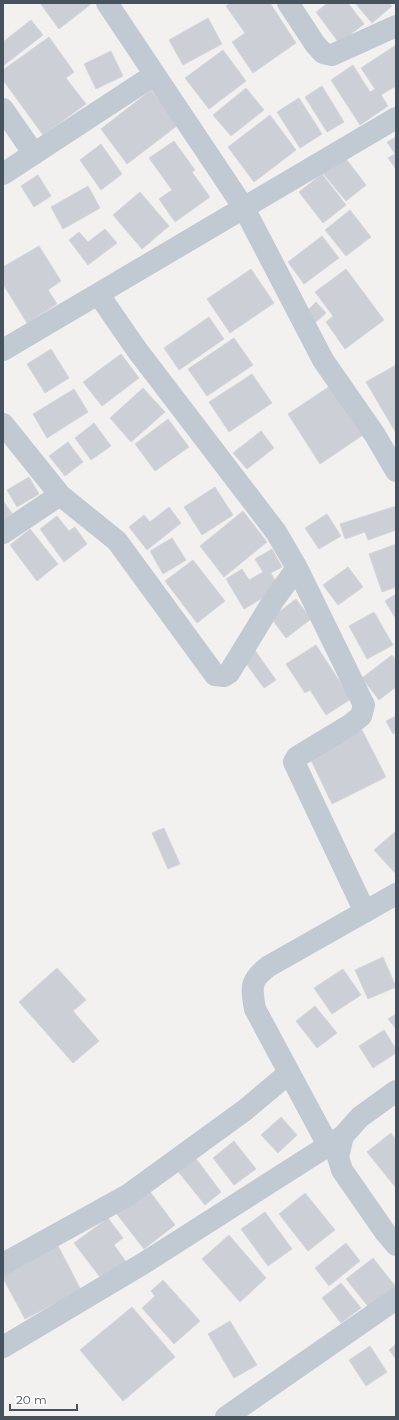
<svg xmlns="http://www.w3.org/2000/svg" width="399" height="1420" viewBox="0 0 399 1420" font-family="Montserrat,sans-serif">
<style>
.building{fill:#cccfd6;stroke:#d4d6dc}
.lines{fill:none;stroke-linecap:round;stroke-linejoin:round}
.street{stroke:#c1c9d3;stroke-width:22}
</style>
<rect width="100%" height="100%" fill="#f3f1f0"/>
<path class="building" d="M 40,3 L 90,3 L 91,4 L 59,29 Z
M 230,3 L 270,3 L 296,43 L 253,73 L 232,42 L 245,33 L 226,6 Z
M 328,3 L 348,3 L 364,24 L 339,43 L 316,12 Z
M 355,3 L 389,3 L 392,6 L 372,23 Z
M 208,18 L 222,44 L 183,65 L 169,40 Z
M 31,20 L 43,35 L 3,66 L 3,42 Z
M 49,37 L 74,72 L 66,78 L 86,104 L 43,135 L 3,80 L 3,70 Z
M 396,45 L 396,86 L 381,95 L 388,106 L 360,125 L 331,80 L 353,65 L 370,92 L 375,89 L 361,68 Z
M 223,50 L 246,81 L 209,109 L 185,78 Z
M 111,51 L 123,76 L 96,89 L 84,64 Z
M 322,86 L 344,122 L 327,132 L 305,97 Z
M 246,88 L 264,110 L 231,136 L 213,115 Z
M 151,90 L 178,125 L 127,164 L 101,129 Z
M 299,98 L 322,134 L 300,148 L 277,112 Z
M 270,115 L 296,150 L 254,182 L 228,147 Z
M 396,137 L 396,169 L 388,158 L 395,154 L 387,142 Z
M 174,141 L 195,170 L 192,172 L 210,197 L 175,222 L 159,199 L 172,190 L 149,158 Z
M 101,144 L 122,174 L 101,190 L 80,160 Z
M 343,155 L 366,185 L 346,201 L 322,172 Z
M 322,174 L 346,205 L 323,223 L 299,192 Z
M 38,175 L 51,196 L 34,207 L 21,186 Z
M 88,186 L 100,208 L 63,229 L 51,207 Z
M 140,192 L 169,226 L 142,249 L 113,215 Z
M 350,210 L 371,237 L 346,256 L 325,230 Z
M 105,229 L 117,243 L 88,265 L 69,240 L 79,232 L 88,242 Z
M 322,236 L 339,258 L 304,284 L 288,262 Z
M 39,246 L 61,281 L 48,290 L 57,304 L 27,323 L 3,284 L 3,267 Z
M 251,269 L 274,303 L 230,333 L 207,299 Z
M 346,269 L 384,320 L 345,349 L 326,322 L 333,316 L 315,292 Z
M 316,302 L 326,313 L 316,322 L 306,312 Z
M 209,317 L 224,339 L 179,370 L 164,348 Z
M 234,338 L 253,365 L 207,396 L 188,369 Z
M 51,349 L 69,378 L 45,393 L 27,364 Z
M 121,354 L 139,378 L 102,406 L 83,382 Z
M 396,365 L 396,433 L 366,382 Z
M 252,374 L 272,403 L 229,432 L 209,402 Z
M 330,386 L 363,435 L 320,464 L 288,414 Z
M 143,388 L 165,412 L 131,442 L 110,418 Z
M 74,389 L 88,412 L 47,438 L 33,414 Z
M 168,419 L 189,447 L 155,471 L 135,444 Z
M 94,423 L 111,446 L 91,460 L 75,438 Z
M 261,431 L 274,448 L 247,469 L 233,453 Z
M 68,442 L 83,462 L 65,476 L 49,456 Z
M 29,477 L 39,494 L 17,507 L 7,490 Z
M 215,487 L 233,515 L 202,535 L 184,507 Z
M 3,501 L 12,513 L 3,520 Z
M 396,506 L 396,530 L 368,540 L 365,532 L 345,539 L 340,524 Z
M 169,507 L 181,523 L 147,550 L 129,527 L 144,515 L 150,522 Z
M 243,511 L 267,542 L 224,577 L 200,546 Z
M 327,514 L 341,536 L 319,549 L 305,528 Z
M 57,516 L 69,531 L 75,527 L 87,544 L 64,562 L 40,529 Z
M 30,529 L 58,564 L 37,581 L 10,545 Z
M 172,538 L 186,560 L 163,574 L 150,551 Z
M 396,544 L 396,587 L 382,592 L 369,554 Z
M 272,549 L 282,567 L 271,573 L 279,588 L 244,609 L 226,579 L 242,569 L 249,580 L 263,572 L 255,559 Z
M 193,560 L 225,601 L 197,623 L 165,581 Z
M 348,567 L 363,587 L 338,605 L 323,585 Z
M 396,594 L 396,619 L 385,601 Z
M 296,599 L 311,619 L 286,638 L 271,618 Z
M 374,612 L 393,645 L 367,659 L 349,626 Z
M 316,645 L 351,699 L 326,715 L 310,690 L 305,693 L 286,664 Z
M 254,649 L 276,680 L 264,688 L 242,658 Z
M 392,655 L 396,660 L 396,687 L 379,700 L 362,678 Z
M 396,716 L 396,732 L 393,734 L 386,721 Z
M 362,730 L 386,777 L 332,804 L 309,756 Z
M 164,828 L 180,864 L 168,869 L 152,833 Z
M 396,831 L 396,873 L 395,873 L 374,850 Z
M 383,957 L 396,987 L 368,999 L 355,970 Z
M 57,968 L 86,1000 L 73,1011 L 99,1041 L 73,1063 L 19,1002 Z
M 343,969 L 361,995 L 332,1014 L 314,988 Z
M 315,1006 L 337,1033 L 317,1048 L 296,1021 Z
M 396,1014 L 396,1029 L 388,1019 Z
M 384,1030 L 396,1049 L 396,1053 L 373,1068 L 359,1046 Z
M 281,1117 L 297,1135 L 278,1153 L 261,1135 Z
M 391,1133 L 396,1140 L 396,1188 L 367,1152 Z
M 234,1141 L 256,1169 L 234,1185 L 213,1158 Z
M 194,1156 L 221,1192 L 205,1205 L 177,1170 Z
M 148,1189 L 175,1225 L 144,1249 L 116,1213 Z
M 305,1193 L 335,1230 L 308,1251 L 279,1214 Z
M 265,1212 L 292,1249 L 268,1266 L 241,1229 Z
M 108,1218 L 123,1238 L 114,1245 L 127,1263 L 103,1281 L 74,1243 Z
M 229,1235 L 266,1278 L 240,1302 L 202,1259 Z
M 56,1242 L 81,1290 L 25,1319 L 3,1278 L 3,1270 Z
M 346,1243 L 360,1261 L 329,1286 L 315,1268 Z
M 373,1258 L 396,1287 L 396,1290 L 371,1310 L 346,1279 Z
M 163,1280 L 200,1321 L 174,1344 L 142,1308 L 155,1296 L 151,1291 Z
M 341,1283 L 361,1308 L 341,1323 L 322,1298 Z
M 132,1307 L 175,1357 L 123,1401 L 80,1350 Z
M 230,1321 L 257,1365 L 234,1378 L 208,1334 Z
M 396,1344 L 396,1359 L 389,1350 Z
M 370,1346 L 387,1372 L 366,1386 L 349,1360 Z"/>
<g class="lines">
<path class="street" d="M 107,3 L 244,208 L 323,360 L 375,435 L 396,471
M 288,3 L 315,44 L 323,53 L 332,55 L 396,26
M 3,109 L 34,154
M 3,174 L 154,75
M 99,295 L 137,350 L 276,532 L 297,568
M 3,350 L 396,118
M 3,424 L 60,495 L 117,541 L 215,675 L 224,676 L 229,673 L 273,601 L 297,568 L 364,705 L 361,716 L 350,725 L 297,757 L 294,762 L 365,912
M 3,533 L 60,495
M 396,1091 L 360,1117 L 343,1136 L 338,1157 L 342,1170 L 385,1232 L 396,1245
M 328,1145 L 255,1009 C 251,987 250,980 269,966 L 396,894
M 3,1264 L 128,1195 L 245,1110 L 289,1073
M 3,1347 L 144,1263 L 343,1136
M 226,1417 L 396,1299"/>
</g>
<rect width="399" height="1420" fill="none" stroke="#47525f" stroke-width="8"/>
<path d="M10 1404v6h67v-6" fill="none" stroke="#47525f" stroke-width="2"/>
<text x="16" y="1404" font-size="12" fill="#47525f" stroke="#ffffff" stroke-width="3" paint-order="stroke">20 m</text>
</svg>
